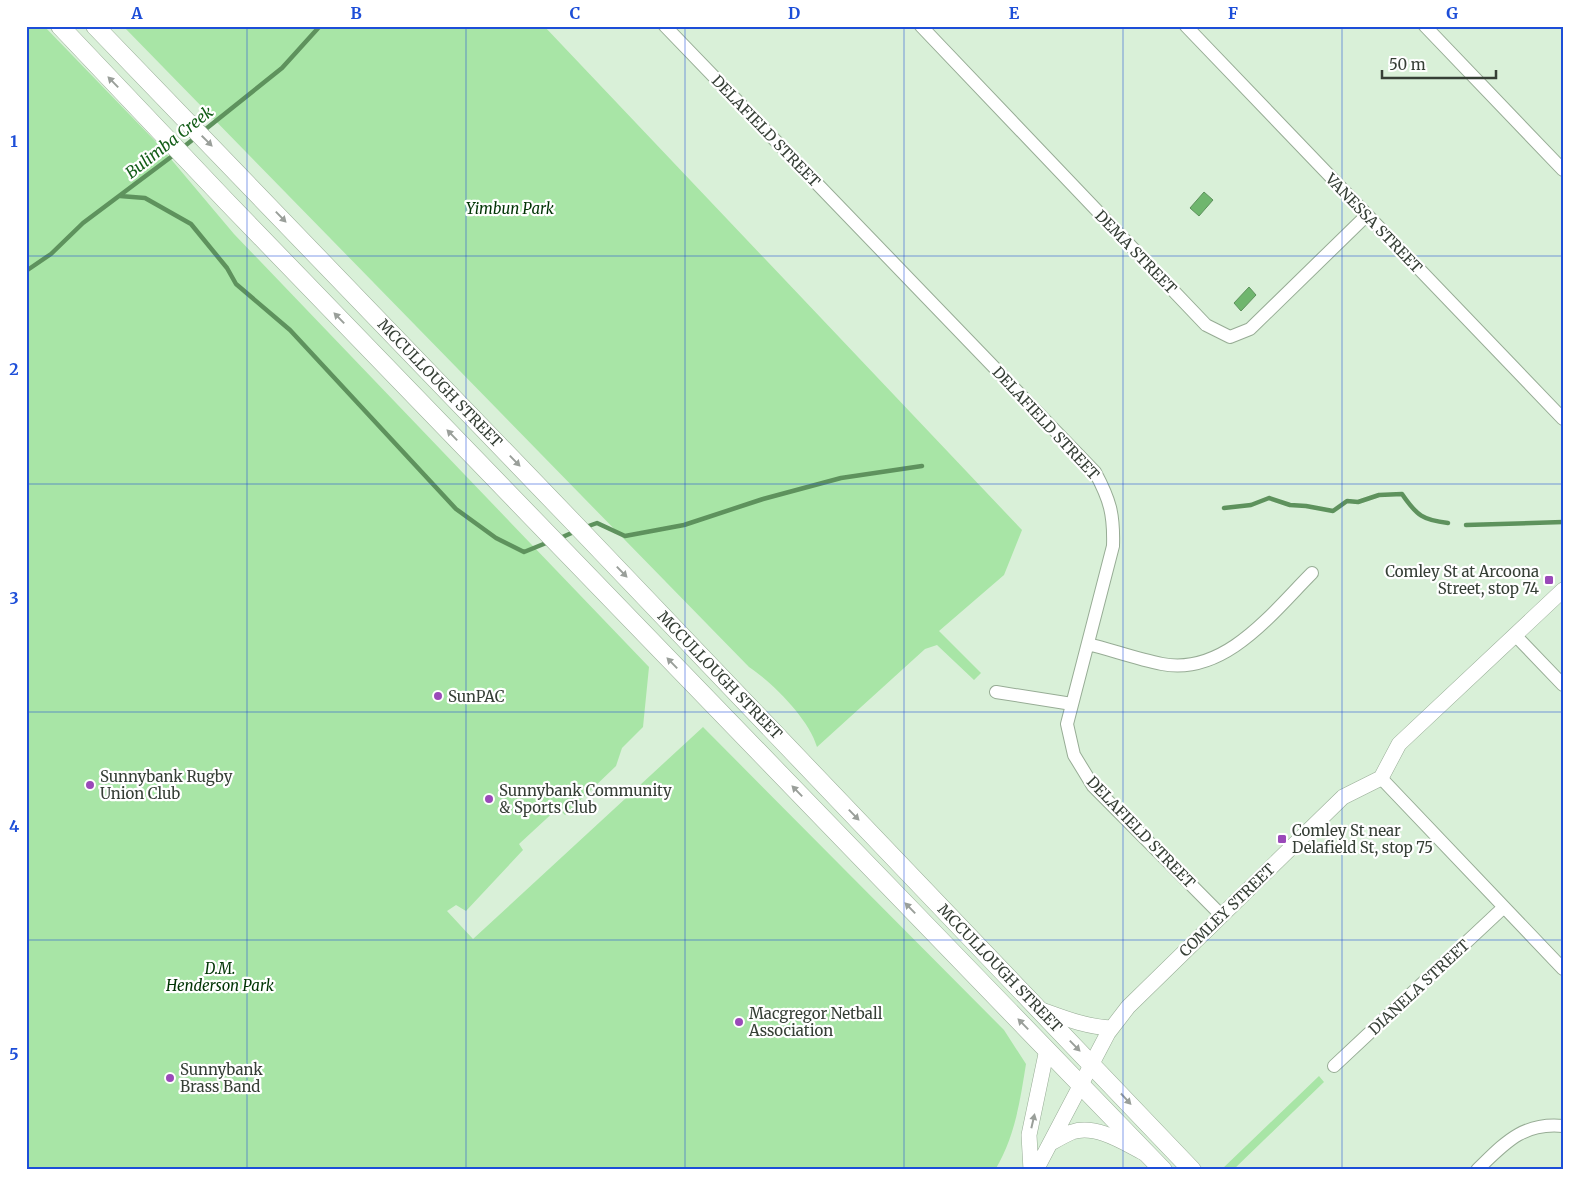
<svg xmlns="http://www.w3.org/2000/svg" width="1589" height="1196" viewBox="0 0 1589 1196" font-family="Merriweather,serif">
<style>
.green{fill:#a8e5a6}
.water{fill:#6fb66e;stroke:#5e925d}
.lines{fill:none;stroke-linecap:round;stroke-linejoin:round}
.stream{stroke:#5e925d;stroke-width:4.5}
.minor-casing{stroke:#97ac95;stroke-width:14}
.tertiary-casing{stroke:#97ac95;stroke-width:16}
.secondary-casing{stroke:#97ac95;stroke-width:19}
.minor{stroke:#fff;stroke-width:12}
.tertiary{stroke:#fff;stroke-width:15}
.secondary{stroke:#fff;stroke-width:18}
.oneway{fill:#9a9f9a}
.grid{fill:none;stroke:#1d4ed8;stroke-width:1;stroke-opacity:0.55}
.poi-dot{fill:#9a49b9;stroke:#fff;stroke-width:2}
.labels{text-anchor:middle;dominant-baseline:central;stroke-width:4.5;stroke-linejoin:round;paint-order:stroke}
.street-label{font-size:15px;fill:#363f36;stroke:#fff}
.park-label{font-size:15px;font-style:italic;fill:#003404;stroke:#fff}
.poi-label{font-size:15px;fill:#363f36;stroke:#fff;text-anchor:start}
.water-label{font-size:16px;font-style:italic;fill:#125c17;stroke:#fff}
.neatline{fill:none;stroke:#1d4ed8;stroke-width:2}
.grid-label{font-size:16px;text-anchor:middle;font-weight:bold;fill:#1d4ed8}
</style>
<rect width="100%" height="100%" fill="#d9f0d8"/>
<path class="green" d="M 26,26 L 44,26 L 159,145 L 234,234 L 649,667 L 643,727 L 622,748 L 616,766 L 565,815 L 558,808 L 519,844 L 523,850 L 466,911 L 456,905 L 447,911 L 473,939 L 703,727 L 1004,1030 L 1026,1064 C 1020,1101 1015,1137 995,1170 L 26,1170 Z
M 123,26 L 544,26 L 1022,530 L 1004,575 L 939,631 L 981,673 L 974,680 L 937,645 L 925,649 L 817,747 C 809,719 773,683 749,667 Z
M 1319,1076 L 1324,1082 L 1233,1170 L 1221,1170 Z"/>
<path class="water" d="M 1204,192 L 1213,200 L 1199,216 L 1190,208 Z
M 1249,287 L 1256,295 L 1241,311 L 1234,303 Z"/>
<g class="lines">
<path class="stream" d="M 202,132 L 282,68 L 320,26
M 181,149 L 196,137
M 120,196 L 145,198 L 191,224 L 227,268 L 236,284 L 290,330 L 456,509 L 496,538 L 524,552 L 551,541
M 26,271 L 51,254 L 83,223 L 175,154
M 1224,508 L 1251,505 L 1269,498 L 1290,505 L 1306,506 L 1333,511 L 1347,501 L 1358,502 L 1379,495 L 1402,494 C 1417,516 1423,520 1448,523
M 1466,525 L 1563,522
M 583,528 L 597,523 L 625,536 L 684,525 L 763,499 L 841,478 L 922,466
M 558,539 L 576,531"/>
<defs>
<path id="minor" d="M 665,26 L 1095,472 C 1110,500 1114,514 1113,546 L 1067,724 L 1074,755 L 1093,786 L 1221,915
M 921,26 L 1206,325 L 1230,337 L 1250,329 L 1367,215
M 1186,26 L 1563,419
M 1425,26 L 1563,170
M 1515,635 L 1563,685
M 1088,644 C 1112,650 1137,659 1162,664 C 1225,676 1272,613 1312,573
M 996,692 L 1072,704
M 1381,778 L 1563,969
M 1334,1066 L 1504,907
M 1477,1170 C 1504,1144 1522,1122 1563,1126"/>
<path id="tertiary" d="M 1039,1009 C 1064,1018 1086,1027 1112,1028
M 1051,1143 C 1058,1139 1065,1135 1072,1132 C 1095,1124 1123,1142 1142,1152
M 1031,1170 L 1029,1135 L 1047,1049
M 1036,1170 L 1108,1033 L 1128,1007 L 1343,797 L 1381,778 L 1399,744 L 1563,590"/>
<path id="secondary" d="M 60,26 L 227,202 L 1163,1170
M 95,26 L 573,522 L 1192,1170"/>
</defs>
<use href="#minor" class="minor-casing"/>
<use href="#tertiary" class="tertiary-casing"/>
<use href="#secondary" class="secondary-casing"/>
<use href="#minor" class="minor"/>
<use href="#tertiary" class="tertiary"/>
<use href="#secondary" class="secondary"/>
</g>
<defs><path id="oneway-solid" d="M-6-.8H1V-3.2L6.5 0L1 3.2V.8H-6Z" transform="scale(1.25)"/></defs>
<g class="oneway">
<use href="#oneway-solid" transform="translate(113 82) rotate(-134)"/>
<use href="#oneway-solid" transform="translate(207 141) rotate(45)"/>
<use href="#oneway-solid" transform="translate(281 217) rotate(46)"/>
<use href="#oneway-solid" transform="translate(339 318) rotate(-134)"/>
<use href="#oneway-solid" transform="translate(452 435) rotate(-134)"/>
<use href="#oneway-solid" transform="translate(515 461) rotate(46)"/>
<use href="#oneway-solid" transform="translate(622 572) rotate(46)"/>
<use href="#oneway-solid" transform="translate(672 663) rotate(-134)"/>
<use href="#oneway-solid" transform="translate(797 791) rotate(-134)"/>
<use href="#oneway-solid" transform="translate(854 815) rotate(46)"/>
<use href="#oneway-solid" transform="translate(910 908) rotate(-134)"/>
<use href="#oneway-solid" transform="translate(1023 1024) rotate(-134)"/>
<use href="#oneway-solid" transform="translate(1075 1046) rotate(46)"/>
<use href="#oneway-solid" transform="translate(1126 1099) rotate(47)"/>
<use href="#oneway-solid" transform="translate(1033 1121) rotate(-77)"/>
</g>
<path class="grid" d="M 247,26 L 247,1170M 466,26 L 466,1170M 685,26 L 685,1170M 904,26 L 904,1170M 1123,26 L 1123,1170M 1342,26 L 1342,1170M 26,256 L 1563,256M 26,484 L 1563,484M 26,712 L 1563,712M 26,940 L 1563,940"/>
<g class="poi-dot">
<rect x="1544" y="575" width="10" height="10" rx="2.5"/>
<circle cx="438" cy="696" r="5"/>
<circle cx="90" cy="785" r="5"/>
<circle cx="489" cy="799" r="5"/>
<rect x="1277" y="834" width="10" height="10" rx="2.5"/>
<circle cx="739" cy="1022" r="5"/>
<circle cx="170" cy="1078" r="5"/>
</g>
<g class="labels">
<g class="street-label">
<text transform="translate(766 131) rotate(46)">DELAFIELD STREET</text>
<text transform="translate(1374 223) rotate(46)">VANESSA STREET</text>
<text transform="translate(1136 252) rotate(46)">DEMA STREET</text>
<text transform="translate(440 383) rotate(46)">MCCULLOUGH STREET</text>
<text transform="translate(1046 423) rotate(47)">DELAFIELD STREET</text>
<text transform="translate(720 675) rotate(46)">MCCULLOUGH STREET</text>
<text transform="translate(1141 832) rotate(46)">DELAFIELD STREET</text>
<text transform="translate(1227 910) rotate(-44)">COMLEY STREET</text>
<text transform="translate(1000 968) rotate(46)">MCCULLOUGH STREET</text>
<text transform="translate(1419 987) rotate(-43)">DIANELA STREET</text>
</g>
<g class="park-label">
<text x="510" y="208">Yimbun Park</text>
<text x="220" y="968">D.M.<tspan x="220" dy="17">Henderson Park</tspan></text>
</g>
<g class="poi-label">
<text x="1539" y="571" text-anchor="end">Comley St at Arcoona<tspan x="1539" dy="17">Street, stop 74</tspan></text>
<text x="448" y="696">SunPAC</text>
<text x="100" y="776">Sunnybank Rugby<tspan x="100" dy="17">Union Club</tspan></text>
<text x="499" y="790">Sunnybank Community<tspan x="499" dy="17">&amp; Sports Club</tspan></text>
<text x="1292" y="830">Comley St near<tspan x="1292" dy="17">Delafield St, stop 75</tspan></text>
<text x="749" y="1013">Macgregor Netball<tspan x="749" dy="17">Association</tspan></text>
<text x="180" y="1069">Sunnybank<tspan x="180" dy="17">Brass Band</tspan></text>
</g>
<g class="water-label">
<text transform="translate(169 142) rotate(-38)">Bulimba Creek</text>
</g>
</g>
<rect width="1589" height="1196" fill="none" stroke="#ffffff" stroke-width="55"/>
<path d="M1382 70v8h114v-8" fill="none" stroke="#363f36" stroke-width="2.5"/>
<text x="1389" y="70" font-size="15" fill="#363f36" stroke="#ffffff" stroke-width="4" paint-order="stroke">50 m</text>
<rect x="28" y="28" width="1534" height="1140" class="neatline"/>
<g class="grid-label">
<text x="137" y="19">A</text>
<text x="356" y="19">B</text>
<text x="575" y="19">C</text>
<text x="794" y="19">D</text>
<text x="1014" y="19">E</text>
<text x="1233" y="19">F</text>
<text x="1452" y="19">G</text>
<text x="14" y="147">1</text>
<text x="14" y="375">2</text>
<text x="14" y="604">3</text>
<text x="14" y="832">4</text>
<text x="14" y="1060">5</text>
</g>
</svg>
